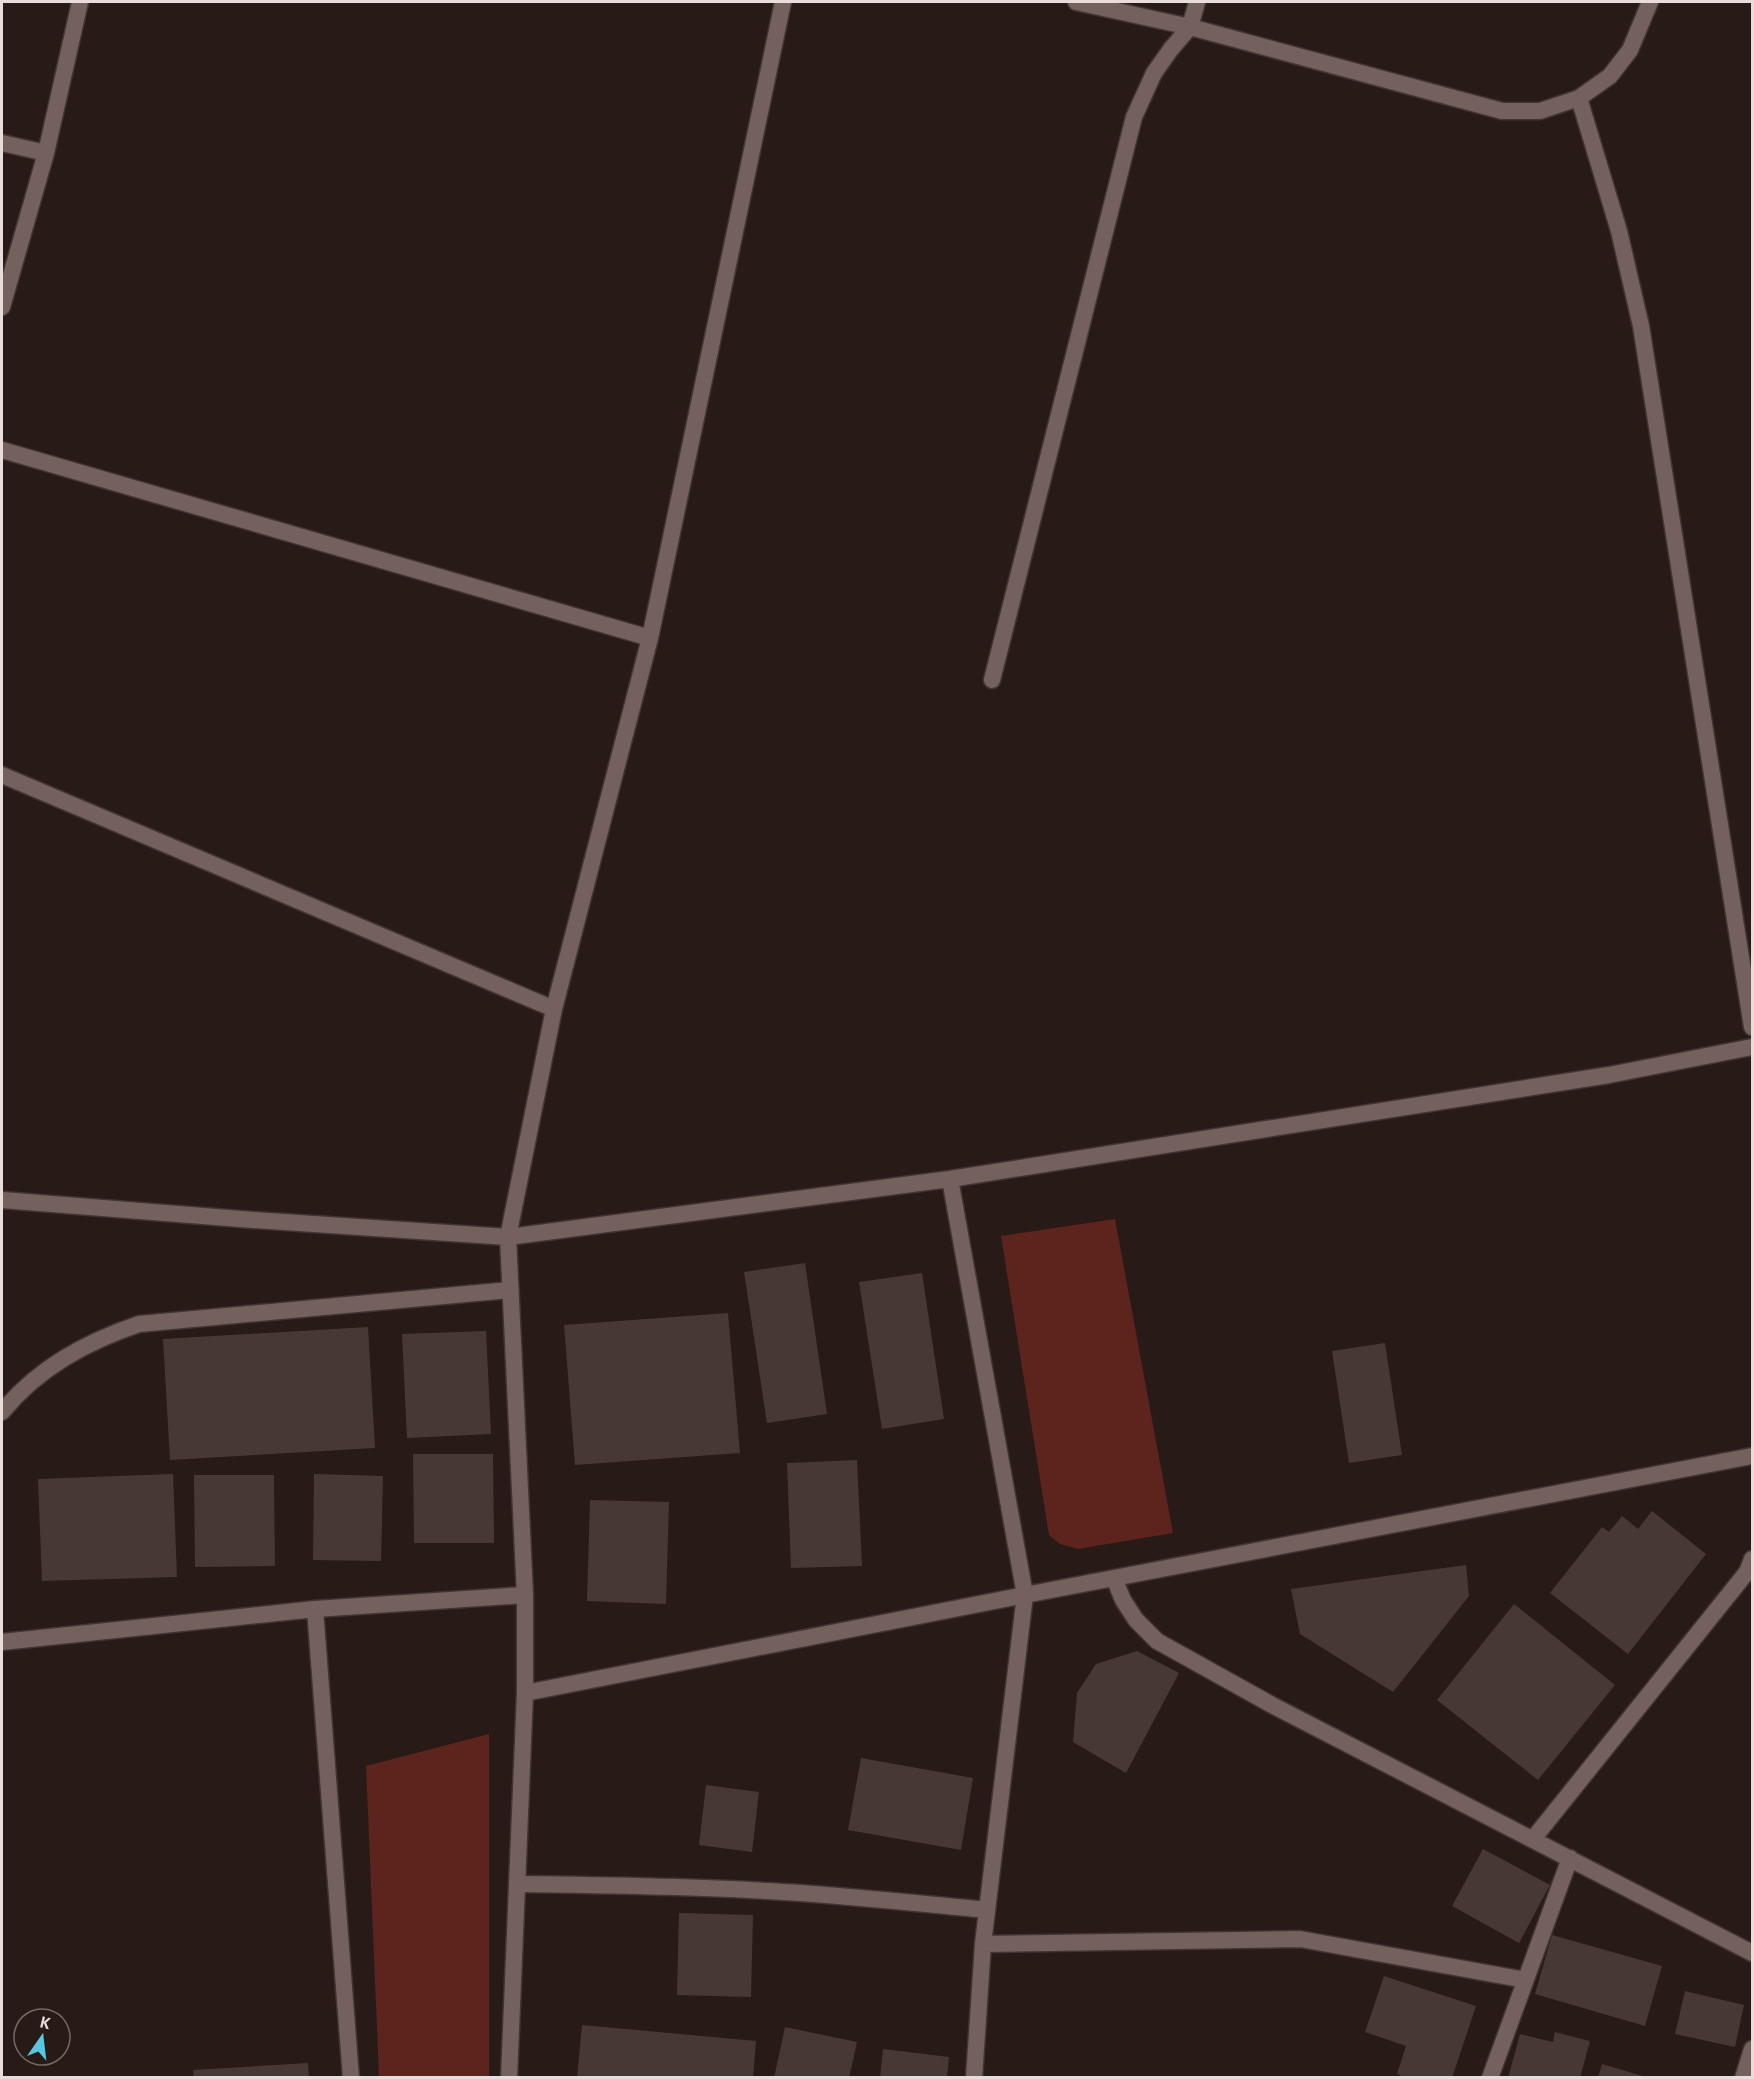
<svg xmlns="http://www.w3.org/2000/svg" width="1754" height="2079" viewBox="0 0 1754 2079" font-family="'PT Sans',sans-serif">
<style>
.green{fill:#5c241c}
.building{fill:#483835}
.lines{fill:none;stroke-linecap:round;stroke-linejoin:round}
.service-casing{stroke:#403533;stroke-width:19}
.minor-casing{stroke:#403533;stroke-width:19}
.service{stroke:#74615e;stroke-width:16}
.minor{stroke:#74615e;stroke-width:16}
</style>
<rect width="100%" height="100%" fill="#281a17"/>
<path class="green" d="M 1115,1219 L 1173,1533 L 1078,1549 L 1060,1544 L 1049,1535 L 1001,1236 Z
M 489,1734 L 489,2077 L 379,2077 L 366,1766 Z"/>
<path class="building" d="M 805,1263 L 827,1414 L 767,1423 L 744,1272 Z
M 922,1273 L 944,1419 L 882,1429 L 859,1282 Z
M 728,1313 L 740,1453 L 575,1465 L 564,1325 Z
M 368,1327 L 375,1448 L 170,1460 L 163,1339 Z
M 486,1331 L 491,1434 L 407,1438 L 402,1334 Z
M 1385,1343 L 1402,1455 L 1349,1463 L 1332,1351 Z
M 413,1454 L 493,1454 L 494,1543 L 414,1543 Z
M 857,1460 L 862,1566 L 791,1568 L 787,1463 Z
M 173,1474 L 177,1577 L 42,1581 L 38,1479 Z
M 314,1474 L 383,1476 L 381,1561 L 313,1560 Z
M 194,1475 L 274,1475 L 275,1566 L 195,1567 Z
M 590,1500 L 669,1502 L 666,1604 L 587,1601 Z
M 1652,1511 L 1706,1554 L 1628,1654 L 1550,1593 L 1602,1527 L 1609,1532 L 1622,1516 L 1638,1529 Z
M 1466,1565 L 1469,1596 L 1393,1692 L 1300,1634 L 1291,1589 Z
M 1514,1604 L 1615,1685 L 1538,1780 L 1437,1700 Z
M 1137,1651 L 1179,1673 L 1126,1773 L 1073,1742 L 1077,1693 L 1096,1664 Z
M 861,1758 L 973,1778 L 961,1850 L 848,1830 Z
M 706,1785 L 759,1792 L 752,1852 L 699,1845 Z
M 1483,1849 L 1550,1885 L 1519,1943 L 1452,1906 Z
M 679,1913 L 753,1915 L 751,1997 L 677,1995 Z
M 1552,1935 L 1662,1966 L 1645,2026 L 1535,1994 Z
M 1384,1976 L 1476,2006 L 1452,2078 L 1406,2078 L 1397,2074 L 1406,2046 L 1365,2032 Z
M 1685,1991 L 1744,2005 L 1735,2047 L 1675,2034 Z
M 582,2025 L 756,2041 L 753,2078 L 577,2078 Z
M 785,2027 L 857,2042 L 849,2078 L 774,2078 Z
M 1555,2032 L 1590,2041 L 1580,2078 L 1508,2078 L 1520,2034 L 1553,2042 Z
M 883,2049 L 949,2057 L 947,2078 L 880,2078 Z
M 308,2063 L 309,2078 L 194,2078 L 193,2070 Z
M 1602,2064 L 1646,2077 L 1646,2078 L 1598,2078 Z"/>
<g class="lines">
<defs>
<path id="service" d="M 517,1884 C 601,1885 685,1886 768,1891 C 842,1895 914,1903 987,1910"/>
<path id="minor" d="M 1076,2 L 1190,27 L 1502,111 L 1540,111 L 1579,98 L 1610,76 L 1630,50 L 1650,2
M 1579,98 L 1619,231 L 1641,326 L 1752,1027
M 2,143 L 46,153
M 2,307 L 46,153 L 80,2
M 2,450 L 650,638
M 992,680 L 1134,117 L 1154,73 L 1171,49 L 1190,27 L 1197,2
M 2,775 L 554,1009
M 950,1179 L 1025,1595 L 983,1944 L 974,2078
M 2,1200 L 253,1220 L 508,1237 L 950,1179 L 1609,1075 L 1752,1047
M 2,1412 C 38,1368 86,1342 139,1324 L 510,1290
M 1114,1578 L 1123,1600 L 1136,1620 L 1157,1641 L 1272,1705 L 1752,1953
M 315,1609 L 351,2078
M 2,1642 L 315,1609 L 525,1595
M 525,1693 L 1025,1595 L 1752,1456
M 1533,1839 L 1747,1572 L 1752,1559
M 983,1944 L 1300,1939 L 1525,1980
M 509,2078 L 525,1693 L 525,1595 L 508,1237 L 554,1009 L 650,638 L 783,2
M 1490,2078 L 1570,1858
M 1743,2078 L 1752,2049"/>
</defs>
<use href="#service" class="service-casing"/>
<use href="#minor" class="minor-casing"/>
<use href="#service" class="service"/>
<use href="#minor" class="minor"/>
</g>
<rect width="1754" height="2079" fill="none" stroke="#e8dddb" stroke-width="6"/>
<g transform="translate(42 2037) rotate(14)"><circle r="28" fill="#281a17" stroke="#756865" stroke-width="1.5"/>
<path d="M0-4.5L10 22L0 15L-10 22Z" fill="#56c9e0"/>
<text y="-9" font-size="16" font-weight="bold" text-anchor="middle" fill="#e8dddb">K</text>
</g>
</svg>
